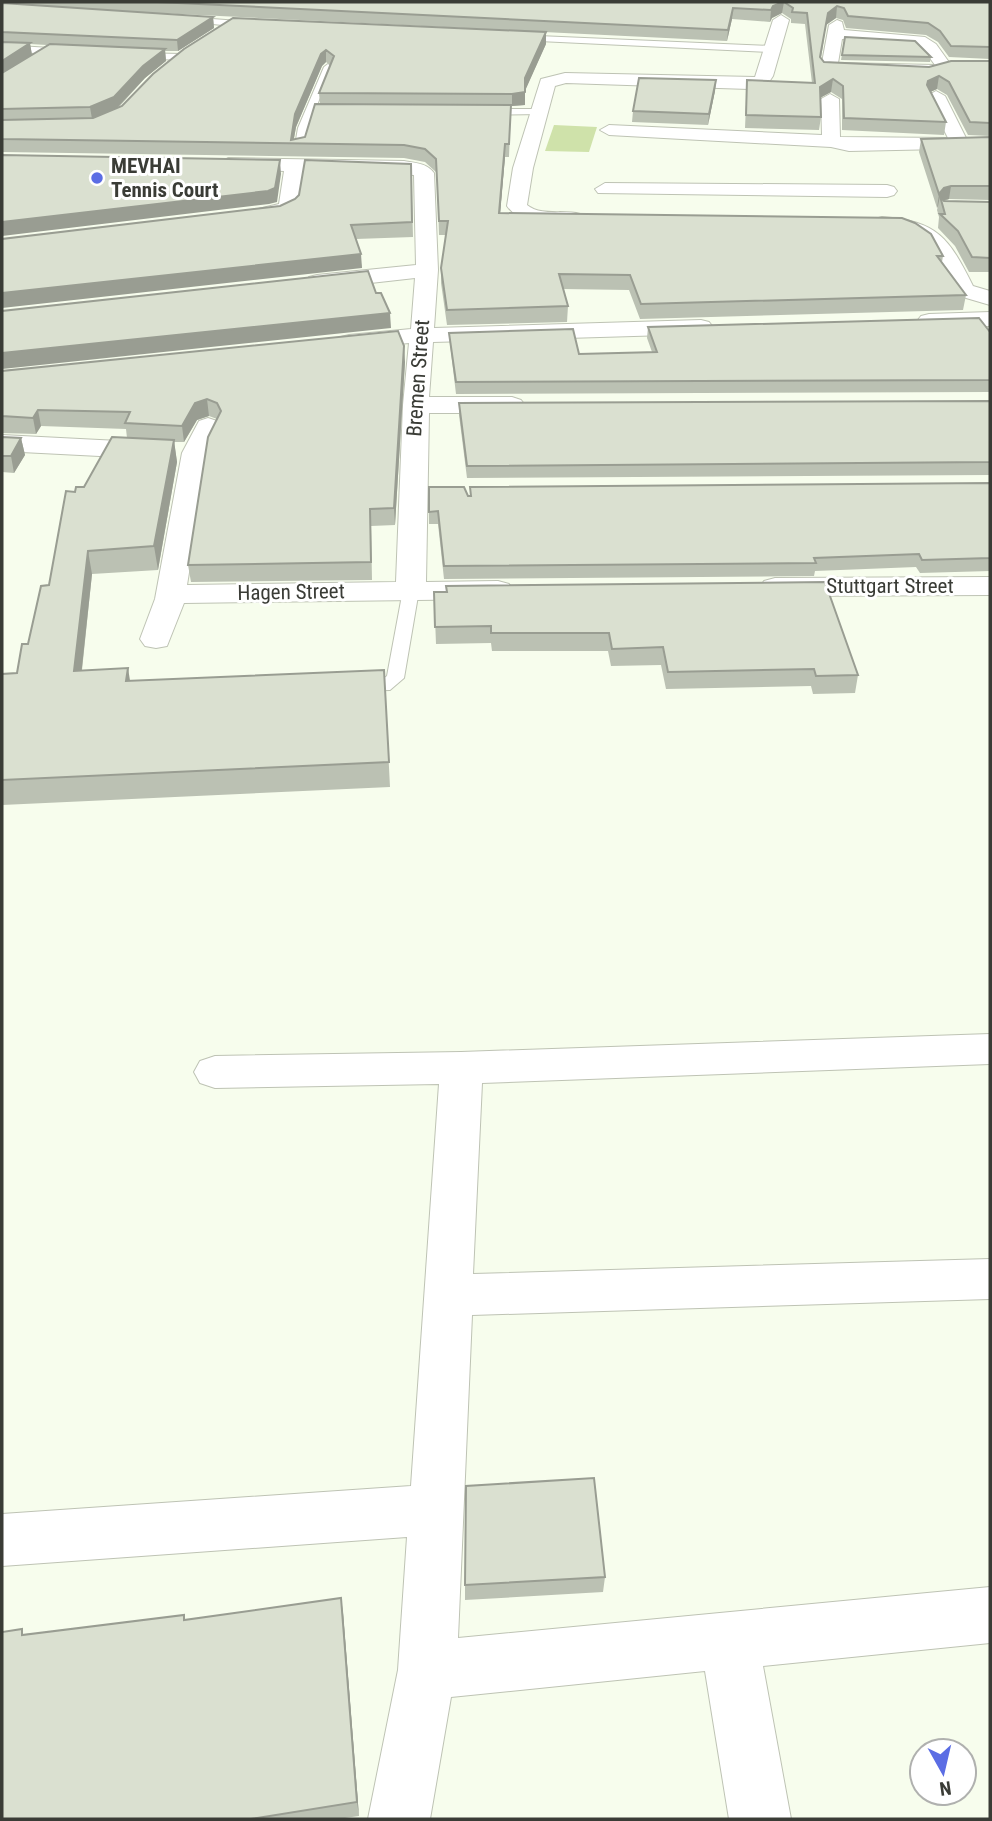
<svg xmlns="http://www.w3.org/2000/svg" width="992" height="1821" viewBox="0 0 992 1821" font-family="'Roboto Condensed',sans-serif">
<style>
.green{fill:#cfe2aa}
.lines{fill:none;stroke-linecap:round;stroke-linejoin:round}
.service-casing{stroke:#bec3b4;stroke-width:2}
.minor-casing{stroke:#bec3b4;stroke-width:2}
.service{fill:#fff;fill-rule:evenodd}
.minor{fill:#fff;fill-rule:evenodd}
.wall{fill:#bbc1b3;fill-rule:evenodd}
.shaded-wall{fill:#999d92}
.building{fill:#dae0d0;stroke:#999d92;stroke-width:2}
.poi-dot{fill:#5b6de4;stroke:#fff;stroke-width:2.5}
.labels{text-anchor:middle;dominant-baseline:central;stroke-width:6;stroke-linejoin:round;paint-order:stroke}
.far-poi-label{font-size:21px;font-weight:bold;fill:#3a3c36;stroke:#fff;text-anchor:start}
.far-street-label{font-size:21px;fill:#3a3c36;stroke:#fff}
</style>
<rect width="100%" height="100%" fill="#f7fded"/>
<path class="green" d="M 554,125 L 597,127 L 589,152 L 545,151 Z"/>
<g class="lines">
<defs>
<path id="service" d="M 186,17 L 252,22 L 256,25 L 252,28 L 183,21 Z
M 515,35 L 771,46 L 775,49 L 771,52 L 518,40 Z
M 2,45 L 67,49 L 71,52 L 67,55 L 2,51 Z
M 135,53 L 181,54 L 185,57 L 181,60 L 138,58 L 134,55 Z
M 328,64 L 332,67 L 308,128 L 303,149 L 294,151 L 298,128 L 324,67 Z
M 538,109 L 543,112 L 541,114 L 484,115 L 479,112 L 484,109 Z
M 411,585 L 419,590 L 404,678 L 390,690 L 353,691 L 350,687 L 353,683 L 380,681 L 387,676 L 403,590 Z"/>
<path id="minor" d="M 781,15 L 789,20 L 773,76 L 767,85 L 749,89 L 566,83 L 555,86 L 533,168 L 527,205 C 543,217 562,209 580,214 L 583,218 L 580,222 C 557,228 522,227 507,206 L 513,168 L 541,79 L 565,73 L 755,77 L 773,20 Z
M 837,20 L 842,22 L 844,30 L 925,37 L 936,44 L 951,65 L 947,73 L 927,77 L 823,72 L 821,68 L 829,25 ZM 842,39 L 915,44 L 924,50 L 935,65 L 838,63 Z
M 936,91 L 945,96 L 966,138 L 990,138 L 990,148 L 849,151 L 831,147 L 609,135 L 600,130 L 609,125 L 822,135 L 821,99 L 830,94 L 839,99 L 840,137 L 948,138 L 927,96 Z
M 228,158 L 404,161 C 415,163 427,163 434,173 L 438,270 L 434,328 L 701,320 L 709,322 L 713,327 L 709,332 L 701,334 L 433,342 L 429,397 L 512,397 L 521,400 L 525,405 L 521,410 L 512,413 L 429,413 L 426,582 L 498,581 L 509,584 L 513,590 L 509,596 L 498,599 L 184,603 L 167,646 L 156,648 L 145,646 L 140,639 L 155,599 L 182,453 L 199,421 L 208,418 L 217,421 L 221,426 L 208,453 L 187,585 L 396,582 L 403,405 L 409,343 L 349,349 L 341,347 L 337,342 L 341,337 L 349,335 L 411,329 L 415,278 L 317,289 L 309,287 L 306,282 L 309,277 L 317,275 L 416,265 L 414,175 L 304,171 L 295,211 C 278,219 255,227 237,222 L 234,218 L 237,214 L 279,204 L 284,171 L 221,168 L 218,164 Z
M 605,183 L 887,185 L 894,187 L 897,191 L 894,195 L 887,197 L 598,193 L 595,189 Z
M 882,217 C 938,221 949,238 973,286 L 990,291 L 990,305 L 956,295 L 933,251 L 920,237 L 901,230 L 875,227 L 872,223 L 875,219 Z
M 990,312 L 990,326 L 929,328 L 921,326 L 917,321 L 921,316 L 929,314 Z
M 2,435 L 158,443 L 167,445 L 171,451 L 167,457 L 158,459 L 2,451 Z
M 990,577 L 990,595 L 775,596 L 764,593 L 760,587 L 764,581 L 775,578 Z
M 990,1034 L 990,1064 L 482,1083 L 473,1274 L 990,1259 L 990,1299 L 472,1315 L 458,1638 L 990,1587 L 990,1643 L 763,1666 L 791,1819 L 729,1819 L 705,1671 L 451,1697 L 430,1819 L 368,1819 L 398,1670 L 407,1537 L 2,1566 L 2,1514 L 411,1486 L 439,1084 L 215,1088 L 200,1083 L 194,1072 L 200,1061 L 215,1056 L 461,1052 Z"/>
</defs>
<use href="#service" class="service-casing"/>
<use href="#minor" class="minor-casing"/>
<use href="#service" class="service"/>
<use href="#minor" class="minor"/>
</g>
<path class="wall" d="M 2,2 L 990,2 L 990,59 L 949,57 L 938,42 L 926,35 L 846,28 L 843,20 L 836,18 L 826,25 L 821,58 L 824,62 L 929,67 L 990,61 L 990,136 L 968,135 L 947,95 L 937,89 L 930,92 L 946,122 L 944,135 L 842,130 L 842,99 L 831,92 L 820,98 L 821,117 L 819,130 L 745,128 L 747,80 L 812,83 L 805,24 L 791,23 L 791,19 L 782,13 L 772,18 L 770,22 L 732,19 L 727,41 L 157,13 L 213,17 L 214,28 L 178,51 L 165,51 L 166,61 L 145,78 L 118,108 L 122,106 L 184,49 L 546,44 L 525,90 L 525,105 L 511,106 L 509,157 L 505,157 L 500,213 L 943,256 L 942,262 L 966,295 L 963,310 L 640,319 L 629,290 L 563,289 L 568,306 L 567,322 L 447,325 L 441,283 L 441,268 L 446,235 L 439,235 L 437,173 L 425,162 L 404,158 L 2,152 ZM 30,44 L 47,45 L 32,55 ZM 326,62 L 330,65 L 319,93 L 320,104 L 305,137 L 294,139 L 296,127 L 322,66 Z
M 845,37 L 931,57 L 930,62 L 841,60 Z
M 716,80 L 715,91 L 708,125 L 632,122 L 633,111 Z
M 990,137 L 990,200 L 949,199 L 945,201 L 990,202 L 990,272 L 969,272 L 955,246 L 938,228 L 939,217 L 937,210 L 938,206 L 937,208 L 919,152 L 921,139 Z
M 411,164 L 413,237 L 356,239 L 362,268 L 280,206 Z
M 648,327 L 990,332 L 990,392 L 456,394 L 450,344 L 449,333 L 579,354 L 652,352 L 647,338 Z
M 405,362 L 395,525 L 371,526 L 372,580 L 191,582 L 188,565 L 217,419 L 209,416 L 197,420 L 184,442 L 174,442 L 177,462 L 158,570 L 92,574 L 82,670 L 130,681 L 384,670 L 390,787 L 2,805 L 2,674 L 17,673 L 49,585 L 75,492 L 84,487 L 127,438 L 126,429 L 41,426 L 36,434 L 2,433 L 2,371 Z
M 990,401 L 990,475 L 467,478 L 459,415 L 459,403 Z
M 2,437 L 21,438 L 25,455 L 14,473 L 2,472 Z
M 990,483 L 990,571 L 920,573 L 916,567 L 815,571 L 814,576 L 444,579 L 438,524 L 429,524 L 429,512 L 470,496 L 470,487 Z
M 434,592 L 858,675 L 855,693 L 813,694 L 811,686 L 666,689 L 661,665 L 611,666 L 608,651 L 492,651 L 491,643 L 436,644 Z
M 605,1577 L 603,1592 L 465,1600 L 465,1585 Z
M 343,1613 L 359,1816 L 338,1819 L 2,1819 L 25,1634 L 185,1620 Z"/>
<path class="shaded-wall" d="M 784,2 L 782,13 L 772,18 L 770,22 L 771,10 L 773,6 Z
M 837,6 L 836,18 L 826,25 L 819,69 L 828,13 Z
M 733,8 L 732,19 L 727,41 L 728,30 Z
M 213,17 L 214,28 L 178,51 L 177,40 Z
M 546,32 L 546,44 L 525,91 L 525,78 Z
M 30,43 L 32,55 L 2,74 L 2,61 Z
M 165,49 L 166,61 L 145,78 L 115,110 L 92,119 L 90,107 Z
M 326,50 L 326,62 L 322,66 L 296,127 L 293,143 L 291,140 L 295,114 L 321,54 Z
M 939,76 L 937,89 L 926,94 L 928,81 Z
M 833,79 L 831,92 L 818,99 L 820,87 Z
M 716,80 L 715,91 L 708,125 L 709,114 Z
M 525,92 L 525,105 L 512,106 L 512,94 Z
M 505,144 L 505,157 L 499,227 L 499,213 Z
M 280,160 L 281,174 L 277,202 L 269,204 L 2,236 L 2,222 Z
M 951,186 L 949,199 L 941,201 L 940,196 L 938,206 L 937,208 L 939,194 L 944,188 Z
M 361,254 L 362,268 L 2,308 L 2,293 Z
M 390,313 L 391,328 L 2,369 L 2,353 Z
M 404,346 L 405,362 L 395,525 L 394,508 Z
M 207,399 L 209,416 L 197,420 L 184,442 L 182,426 L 195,403 Z
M 38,410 L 41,426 L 36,434 L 33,418 Z
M 21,438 L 25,455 L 14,473 L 11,456 Z
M 174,440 L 177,462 L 158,570 L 154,546 Z
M 88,551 L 92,574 L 79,695 L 74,671 Z
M 128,668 L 132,693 L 126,681 Z
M 341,1598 L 343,1613 L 359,1816 L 357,1802 Z"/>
<path class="building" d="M 157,2 L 783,2 L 773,6 L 771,10 L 733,8 L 728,30 Z
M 784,2 L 990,2 L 990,47 L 951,46 L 940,31 L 928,23 L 848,16 L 844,8 L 837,6 L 828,13 L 820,57 L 824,62 L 929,67 L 951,61 L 990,61 L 990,123 L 970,122 L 949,82 L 939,76 L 928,81 L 927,85 L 946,122 L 844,118 L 843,86 L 833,79 L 820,87 L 821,117 L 746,115 L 747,80 L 815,83 L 807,13 L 792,12 L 793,8 Z
M 2,3 L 213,17 L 177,40 L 2,32 Z
M 233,18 L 546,32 L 525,78 L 525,92 L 512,94 L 319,93 L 334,56 L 326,50 L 321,54 L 295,114 L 291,140 L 305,137 L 315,104 L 511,105 L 509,144 L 505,144 L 499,213 L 902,218 L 915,223 L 931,234 L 943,256 L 937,256 L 966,295 L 641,304 L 630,275 L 559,274 L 568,306 L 447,310 L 441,268 L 448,221 L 439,221 L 436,159 L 425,149 L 404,145 L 2,139 L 2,120 L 93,118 L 122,106 L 153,74 L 184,49 Z
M 845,37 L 915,41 L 931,57 L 842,55 Z
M 2,42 L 30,43 L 2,61 Z
M 50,44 L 165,49 L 143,66 L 114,97 L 90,107 L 2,109 L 2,73 Z
M 639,78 L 716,80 L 709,114 L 633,111 Z
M 990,137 L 990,186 L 951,186 L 944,188 L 939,194 L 921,139 Z
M 2,155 L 280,160 L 275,188 L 268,191 L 2,222 Z
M 305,160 L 411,164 L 412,222 L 351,225 L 361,254 L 2,293 L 2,239 L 280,206 L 295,199 L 299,195 Z
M 940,196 L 944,201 L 990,202 L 990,258 L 972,257 L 958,231 L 940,214 L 945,214 Z
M 368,271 L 376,293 L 381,293 L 390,313 L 2,353 L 2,311 Z
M 979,318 L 990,332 L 990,380 L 456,382 L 449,333 L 573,329 L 579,354 L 657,352 L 648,327 Z
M 398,331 L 404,346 L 394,508 L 370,509 L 371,562 L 188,565 L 208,437 L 221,411 L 217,403 L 207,399 L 195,403 L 182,426 L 125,423 L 130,412 L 38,410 L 33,418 L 2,416 L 2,371 Z
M 990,401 L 990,462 L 467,466 L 459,403 Z
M 2,437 L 21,438 L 11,456 L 2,456 Z
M 112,437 L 174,440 L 154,546 L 88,551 L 74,671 L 128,668 L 126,681 L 384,670 L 389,762 L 2,780 L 2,674 L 17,673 L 22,644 L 28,644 L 41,586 L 49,585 L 66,491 L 75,492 L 76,487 L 84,487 Z
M 990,483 L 990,558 L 922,560 L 919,554 L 814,558 L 816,563 L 444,566 L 438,511 L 429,512 L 429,487 L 464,487 L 468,496 L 471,496 L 470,487 Z
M 825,582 L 858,675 L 816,676 L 814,669 L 668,672 L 663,647 L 612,649 L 609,633 L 491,633 L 491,626 L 435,627 L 434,592 L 447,592 L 446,586 Z
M 594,1478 L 605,1577 L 465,1585 L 466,1486 Z
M 341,1598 L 357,1802 L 251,1819 L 2,1819 L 2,1632 L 22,1629 L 22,1635 L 184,1615 L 184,1620 Z"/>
<circle class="poi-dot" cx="97" cy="178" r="7"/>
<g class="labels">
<g class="far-poi-label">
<text x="111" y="166">MEVHAI<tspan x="111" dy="24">Tennis Court</tspan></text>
</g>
<g class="far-street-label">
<text transform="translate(418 378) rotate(-86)">Bremen Street</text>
<text x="890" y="586">Stuttgart Street</text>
<text transform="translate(291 592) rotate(-1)">Hagen Street</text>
</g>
</g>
<rect width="992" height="1821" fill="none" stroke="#3a3c36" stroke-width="7"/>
<g transform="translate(943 1772) rotate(172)"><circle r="33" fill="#ffffff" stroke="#b0b1af" stroke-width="2"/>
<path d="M0-5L12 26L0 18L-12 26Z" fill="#5b6de4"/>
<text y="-10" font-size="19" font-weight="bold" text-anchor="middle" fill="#3a3c36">N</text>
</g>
</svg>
